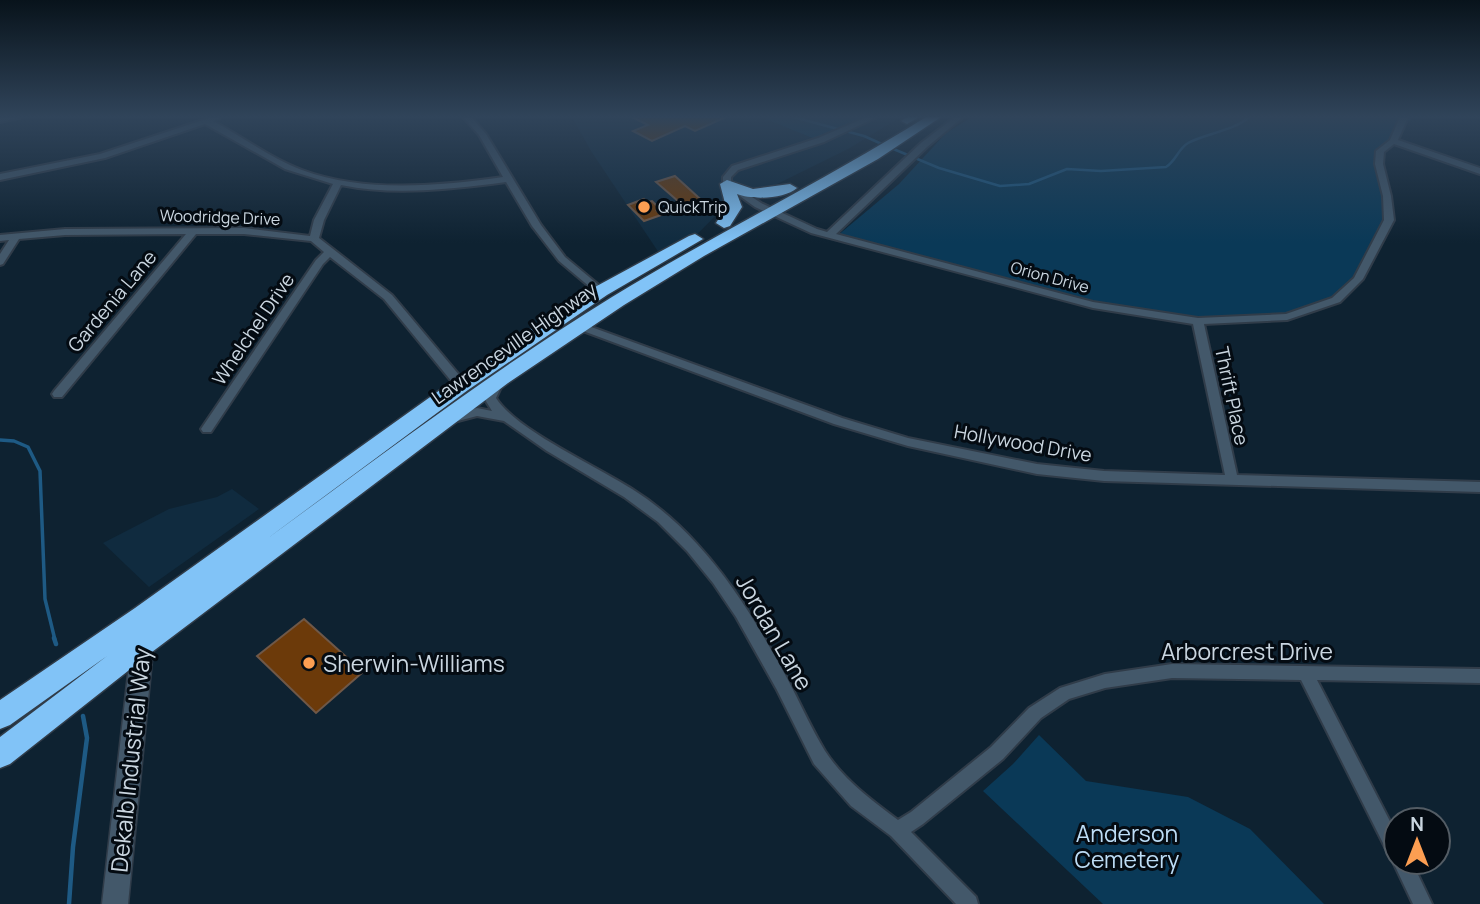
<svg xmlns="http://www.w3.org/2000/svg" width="1480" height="904" viewBox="0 0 1480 904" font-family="Manrope,sans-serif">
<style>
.built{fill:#102b3f}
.green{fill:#0a3957}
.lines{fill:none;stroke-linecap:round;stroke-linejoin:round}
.stream-far2{stroke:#1e5a84;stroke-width:2.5}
.stream-far1{stroke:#1e5a84;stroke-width:3.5}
.stream{stroke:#1e5a84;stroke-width:4.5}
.building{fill:#6c3a0a;stroke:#6f5848;stroke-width:2}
.street-casing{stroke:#303c49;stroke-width:4}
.secondary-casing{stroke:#303c49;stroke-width:3}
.primary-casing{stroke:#303c49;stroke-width:3}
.highway-casing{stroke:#303c49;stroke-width:3}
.street{fill:#43586a;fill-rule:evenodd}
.secondary{fill:#43586a;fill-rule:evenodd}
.primary{fill:#6898bf;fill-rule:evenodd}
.highway{fill:#81c3f7;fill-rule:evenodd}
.poi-dot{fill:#fc9e52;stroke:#040b12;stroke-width:2.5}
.labels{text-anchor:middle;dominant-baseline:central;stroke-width:6;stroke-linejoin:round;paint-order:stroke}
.far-poi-label{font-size:16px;fill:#cad6e0;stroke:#040b12;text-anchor:start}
.far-street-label{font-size:16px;fill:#cad6e0;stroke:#040b12}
.street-label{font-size:19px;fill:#cad6e0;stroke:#040b12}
.near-street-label{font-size:23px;fill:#cad6e0;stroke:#040b12}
.near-poi-label{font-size:23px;fill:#cad6e0;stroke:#040b12;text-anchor:start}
.near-park-label{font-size:23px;fill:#bcdcf5;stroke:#040b12}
</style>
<rect width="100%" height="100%" fill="#0e2231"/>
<path class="built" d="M 572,117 L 761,117 L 817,140 L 868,117 L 901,117 L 848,149 L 761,192 L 726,205 L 667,265 L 591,151 Z
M 232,489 L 259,509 L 149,587 L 103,543 L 169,509 L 217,497 Z"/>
<path class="green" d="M 761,117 L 868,117 L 817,140 Z
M 972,117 L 1413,117 L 1377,153 L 1391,214 L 1363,279 L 1331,302 L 1291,318 L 1194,318 L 1075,302 L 837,236 L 899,184 L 946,133 Z
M 1039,735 L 1086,781 L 1188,797 L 1250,829 L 1324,904 L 1103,904 L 983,791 L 1013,764 Z"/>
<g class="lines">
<path class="stream-far2" d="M 793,117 L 864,136 L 884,145
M 891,148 L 939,168 L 1000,186 L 1029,184 L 1067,169 L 1101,171 L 1166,167 C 1176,161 1178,149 1188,143 C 1204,134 1236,130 1249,117"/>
<path class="stream-far1" d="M 0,440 L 14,441 L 28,447 L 40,471 L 45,599 L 55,640"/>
<path class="stream" d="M 54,638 L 56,644
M 69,904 L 73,847 L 87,738 L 83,716"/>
</g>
<path class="building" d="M 632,117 L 726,117 L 695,131 L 685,126 L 652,141 L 633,131 L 648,125 Z
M 675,176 L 698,197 L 704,202 L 686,208 L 656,182 Z
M 644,199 L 648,202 L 652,201 L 661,210 L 657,211 L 661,215 L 644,221 L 628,205 Z
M 304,619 L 363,672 L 316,713 L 257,656 Z"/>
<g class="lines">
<defs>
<path id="street" d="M 7,117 L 23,117 L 0,122 L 0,118 Z
M 212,117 L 222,117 L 213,121 C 243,137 270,158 302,170 C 364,193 439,186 503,177 L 479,135 L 463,117 L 471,117 L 486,134 L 541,225 L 565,257 L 606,291 L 601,294 L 597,293 L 559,261 L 532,226 L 506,182 C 452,189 395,196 341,185 L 324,220 L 319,238 L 392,295 L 465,382 L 467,385 L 465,388 L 457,388 L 384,299 L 330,257 L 323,264 L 211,432 L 203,432 L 201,429 L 203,426 L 316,260 L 324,252 L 311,241 L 244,234 L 196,234 L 62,397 L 54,397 L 52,394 L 54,391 L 186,234 L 65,235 L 19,239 L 3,264 L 0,265 L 0,254 L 9,240 L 0,241 L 0,235 L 65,229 L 244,228 L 310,236 L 314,220 L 333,184 L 285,169 L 205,124 L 105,158 L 0,180 L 0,174 L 100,154 Z
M 867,117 L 877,117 L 824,142 L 738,170 L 731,177 L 731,183 L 761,203 L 817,229 L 827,232 L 921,143 L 955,117 L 963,117 L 927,147 L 836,234 L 1093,302 L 1198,318 L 1286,314 L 1332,298 L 1354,278 L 1384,220 L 1383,196 L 1375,164 L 1376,151 L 1390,140 L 1400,117 L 1408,117 L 1398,140 L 1480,168 L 1480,174 L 1394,144 L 1384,152 L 1383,164 L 1391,196 L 1394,220 L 1363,279 L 1340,302 L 1287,320 L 1204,324 L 1237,475 L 1480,482 L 1480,492 L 1104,481 L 1037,474 L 908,446 L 834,424 L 575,328 L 574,326 L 575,324 L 583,324 L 842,418 L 908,438 L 1037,464 L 1104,471 L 1225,475 L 1193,324 L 1093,308 L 811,233 L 755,207 L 723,184 L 723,177 L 732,166 L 818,138 Z
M 497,379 L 503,383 L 496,398 C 516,430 598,467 632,489 C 656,504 678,523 697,544 C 734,584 762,632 788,680 C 800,703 811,728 825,751 C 843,779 871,800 898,820 L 911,812 L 991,747 L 1029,708 L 1060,688 L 1105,674 L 1172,664 L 1480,669 L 1480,683 L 1317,680 L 1396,833 L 1396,862 L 1412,862 L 1432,904 L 1413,904 L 1393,862 L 1394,859 L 1390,857 L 1301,680 L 1172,678 L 1105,688 L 1069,699 L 1041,718 L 1003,759 L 923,824 L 911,832 L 976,897 L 978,904 L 956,904 L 891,836 L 851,806 L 814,764 L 777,690 L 736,617 L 713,583 L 687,551 L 658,522 L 624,497 L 547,451 L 504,421 L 477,416 L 454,422 L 450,421 L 448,418 L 450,415 L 477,408 L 492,411 L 484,398 L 493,380 Z"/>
<path id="secondary" d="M 143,630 L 150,632 L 154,639 L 128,904 L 102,904 L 132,639 L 136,632 Z"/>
<path id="primary" d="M 907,117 L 919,117 L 907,124 L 901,121 Z"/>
<path id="highway" d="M 926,117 L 941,117 L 878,159 L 704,256 L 624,305 L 508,383 L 152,652 L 10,764 L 0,768 L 0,737 L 107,656 L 10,725 L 0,729 L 0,700 L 135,608 L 454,380 L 595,287 L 689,236 L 695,234 L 703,239 L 607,295 L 468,390 L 264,541 C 379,457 492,371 612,297 C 715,234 824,181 926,117 Z
M 727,180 L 753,189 L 790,184 L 797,188 C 785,199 752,200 737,194 L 742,207 L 730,226 L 724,228 L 716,223 L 726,207 L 720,184 Z"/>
</defs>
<use href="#street" class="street-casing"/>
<use href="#secondary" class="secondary-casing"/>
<use href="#primary" class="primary-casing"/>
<use href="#highway" class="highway-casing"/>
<use href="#street" class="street"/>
<use href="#secondary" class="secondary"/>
<use href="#primary" class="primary"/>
<use href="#highway" class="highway"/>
</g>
<linearGradient id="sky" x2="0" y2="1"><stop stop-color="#08131b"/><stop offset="0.48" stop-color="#30445a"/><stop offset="1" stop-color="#30445a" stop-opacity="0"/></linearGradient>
<rect width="1480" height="243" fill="url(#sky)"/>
<g class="poi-dot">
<circle cx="644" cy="207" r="7"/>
<circle cx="309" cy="663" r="7"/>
</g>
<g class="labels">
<g class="far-poi-label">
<text x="658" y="207">QuickTrip</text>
</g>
<g class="far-street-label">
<text transform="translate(220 217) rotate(2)">Woodridge Drive</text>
<text transform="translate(1050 277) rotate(15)">Orion Drive</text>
</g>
<g class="street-label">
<text transform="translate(112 301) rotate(-50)">Gardenia Lane</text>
<text transform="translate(253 329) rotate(-56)">Whelchel Drive</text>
<text transform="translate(514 343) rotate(-35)">Lawrenceville Highway</text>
<text transform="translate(1232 396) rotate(78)">Thrift Place</text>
<text transform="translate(1023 443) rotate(10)">Hollywood Drive</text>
</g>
<g class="near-street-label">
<text transform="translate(775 632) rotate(60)">Jordan Lane</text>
<text x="1247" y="651">Arborcrest Drive</text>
<text transform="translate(130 760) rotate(-84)">Dekalb Industrial Way</text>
</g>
<g class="near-poi-label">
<text x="323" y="663">Sherwin-Williams</text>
</g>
<g class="near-park-label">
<text x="1127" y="833">Anderson<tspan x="1127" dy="26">Cemetery</tspan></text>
</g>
</g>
<g transform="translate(1417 841)"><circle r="33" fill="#040b12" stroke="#535c64" stroke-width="2"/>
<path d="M0-5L12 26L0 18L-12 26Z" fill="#fc9e52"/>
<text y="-10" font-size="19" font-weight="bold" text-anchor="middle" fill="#cad6e0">N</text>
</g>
</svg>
